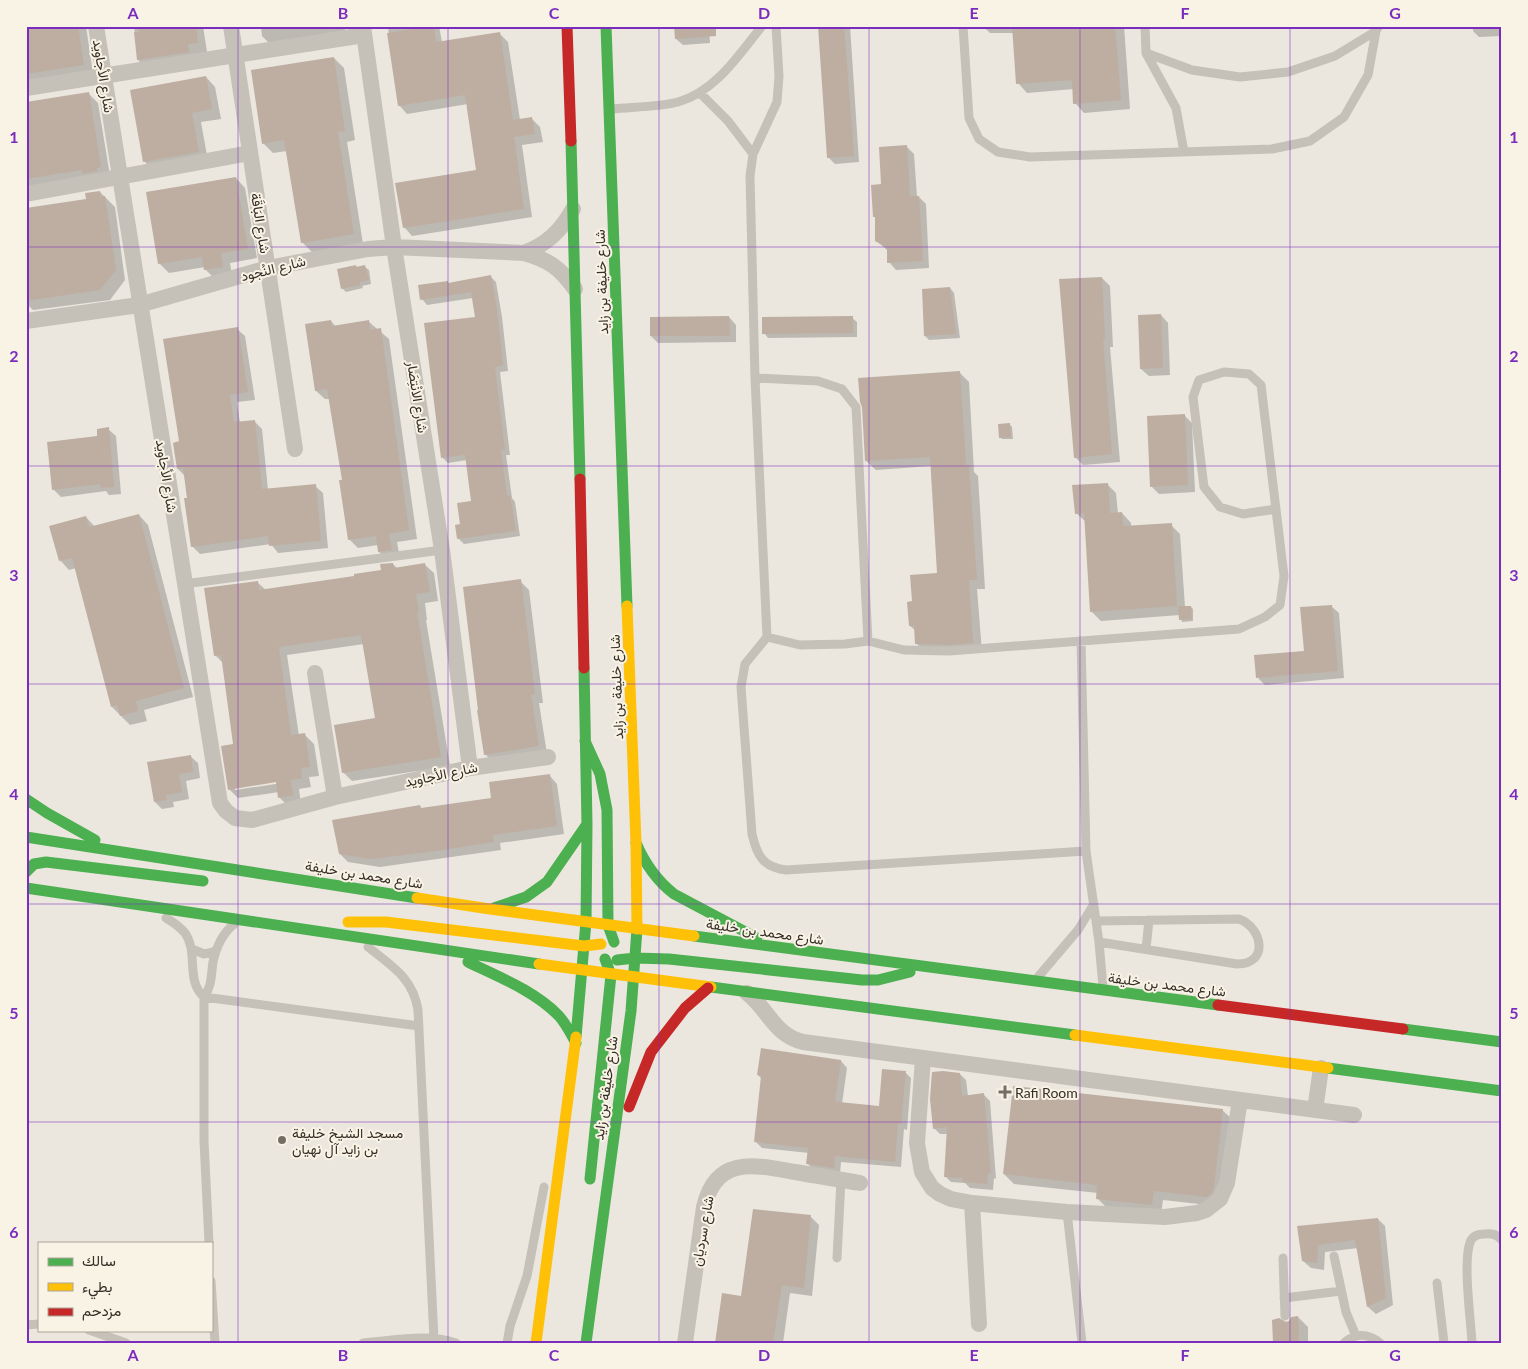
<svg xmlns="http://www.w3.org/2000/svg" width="1528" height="1369" viewBox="0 0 1528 1369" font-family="Lato,Vazirmatn,sans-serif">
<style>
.shadow{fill:#0003;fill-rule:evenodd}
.building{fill:#beaea1}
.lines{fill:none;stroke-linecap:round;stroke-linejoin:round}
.lane{stroke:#c5c0b8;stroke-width:9}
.street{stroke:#c5c0b8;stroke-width:16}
.fast{stroke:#4caf50;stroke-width:11}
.slow{stroke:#ffc107;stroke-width:11}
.jam{stroke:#c62828;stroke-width:11}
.grid{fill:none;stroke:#7b2cbf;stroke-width:1;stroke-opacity:0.55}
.poi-dot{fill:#756e67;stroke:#f9f3e5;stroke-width:2}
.labels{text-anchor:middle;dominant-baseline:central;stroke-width:4;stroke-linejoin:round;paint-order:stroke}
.street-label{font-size:14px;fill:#352d27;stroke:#f9f3e5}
.poi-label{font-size:14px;fill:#352d27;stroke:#f9f3e5;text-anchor:start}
.neatline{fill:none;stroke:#7b2cbf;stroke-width:2}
.grid-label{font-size:16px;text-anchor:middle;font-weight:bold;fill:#7b2cbf}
</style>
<rect width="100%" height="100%" fill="#ebe7df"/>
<path class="shadow" d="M 26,26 L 86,26 L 93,74 L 26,85 Z
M 134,26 L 203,26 L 207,52 L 148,69 L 138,60 Z
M 261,26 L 344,26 L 346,34 L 272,46 L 262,36 Z
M 378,26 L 439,26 L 442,42 L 499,33 L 508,42 L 520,120 L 532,119 L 540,127 L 543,142 L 522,145 L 532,217 L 412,236 L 404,227 L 478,171 L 468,104 L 407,114 L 399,105 L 388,28 L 381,29 Z
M 709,26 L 710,43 L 683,45 L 676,39 Z
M 819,26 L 850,26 L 859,162 L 835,164 L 829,158 Z
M 983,26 L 1124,26 L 1130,109 L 1084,113 L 1075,103 L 1074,89 L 1027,93 L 1018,83 L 1014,33 L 990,33 Z
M 1473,26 L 1501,26 L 1501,36 L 1479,37 L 1473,31 Z
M 334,58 L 344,68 L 355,140 L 347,142 L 363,244 L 312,252 L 302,242 L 287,151 L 273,153 L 263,143 Z
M 206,77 L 215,87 L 221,119 L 201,122 L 208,161 L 154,171 L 144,161 Z
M 89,94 L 98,103 L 110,176 L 26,190 L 26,103 Z
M 907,147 L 914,154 L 917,197 L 919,197 L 926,204 L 929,268 L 896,270 L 889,262 L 888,251 L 876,240 Z
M 236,178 L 245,188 L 257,258 L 230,263 L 232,276 L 215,279 L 205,269 L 205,267 L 169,273 L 159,263 Z
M 100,192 L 115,207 L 125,280 L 110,300 L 33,310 L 26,303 L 26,209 L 87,200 Z
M 356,266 L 358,268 L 365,267 L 369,270 L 371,284 L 362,286 L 363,288 L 346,292 L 342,288 Z
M 490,276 L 496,282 L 502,317 L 508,371 L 500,372 L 510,455 L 506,455 L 512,498 L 515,502 L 520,536 L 464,544 L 458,538 L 461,525 L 472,502 L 467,460 L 448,463 L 442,457 L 477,318 L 473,298 L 427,305 L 422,299 L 448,284 Z
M 1102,278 L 1110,286 L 1113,347 L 1110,347 L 1120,462 L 1083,465 L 1075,457 Z
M 950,288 L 954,293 L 960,338 L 929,340 L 925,336 Z
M 1161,315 L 1168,323 L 1170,375 L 1149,376 L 1141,369 Z
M 729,317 L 736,325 L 736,342 L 658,343 L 651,336 Z
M 852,318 L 857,322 L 857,337 L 768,338 L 764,333 Z
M 331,321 L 336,327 L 369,322 L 389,339 L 417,539 L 397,542 L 400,559 L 388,560 L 379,552 L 378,545 L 358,548 L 349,539 L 343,481 L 330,399 L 325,399 L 316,391 Z
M 237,329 L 245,336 L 255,400 L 237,402 L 240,423 L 254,421 L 262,429 L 268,490 L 315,486 L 323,493 L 328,548 L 278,553 L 271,544 L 200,554 L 192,546 L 185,476 L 178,469 L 181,442 Z
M 959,372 L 969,382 L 974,472 L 978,476 L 985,589 L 977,589 L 982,652 L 926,653 L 916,643 L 915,630 L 910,626 L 913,602 L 939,574 L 931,466 L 876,470 L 866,461 Z
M 1185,416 L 1192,423 L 1195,492 L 1159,494 L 1151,486 Z
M 1010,425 L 1012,427 L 1013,439 L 1002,439 L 1000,437 Z
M 108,429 L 116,436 L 121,494 L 109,495 L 106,491 L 61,497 L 53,489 L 99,437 Z
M 1107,484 L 1116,493 L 1118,514 L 1122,513 L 1131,523 L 1131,527 L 1171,525 L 1180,534 L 1185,607 L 1191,607 L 1193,609 L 1193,621 L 1182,622 L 1180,615 L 1101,621 L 1092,612 L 1086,522 L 1076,513 Z
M 139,515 L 148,525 L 193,697 L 144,710 L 147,721 L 130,725 L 112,707 L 76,568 L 69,570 L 60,560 L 86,517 L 95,527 Z
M 393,564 L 397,568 L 424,564 L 434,573 L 438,601 L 425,603 L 427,620 L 426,620 L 450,766 L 352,781 L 343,772 L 377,719 L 364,644 L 287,655 L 299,736 L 305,735 L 314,744 L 319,776 L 309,777 L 311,787 L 299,789 L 301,804 L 288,806 L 279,797 L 279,792 L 238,798 L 229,789 L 234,745 L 223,663 L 215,655 L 257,582 L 266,590 L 356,577 L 382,571 ZM 282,780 L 282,783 L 235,790 L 235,787 Z
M 520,581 L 529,590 L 543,703 L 539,703 L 547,754 L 494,763 L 485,754 Z
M 1331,606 L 1339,613 L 1344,678 L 1265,685 L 1258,678 L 1305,652 Z
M 190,756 L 198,763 L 200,778 L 186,781 L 189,799 L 173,802 L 174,807 L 162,809 L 155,802 Z
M 549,775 L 557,784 L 564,834 L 500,843 L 501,850 L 380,867 L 348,862 L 340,854 L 420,807 L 423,809 L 492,799 Z
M 762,1050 L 841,1061 L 847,1068 L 842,1104 L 880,1107 L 905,1072 L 911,1078 L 907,1130 L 904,1129 L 901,1167 L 841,1162 L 840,1174 L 814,1170 L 807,1163 L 809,1153 L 762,1148 L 755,1141 L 762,1079 L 758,1075 Z
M 960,1074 L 966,1080 L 968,1096 L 984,1095 L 990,1101 L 996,1179 L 994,1178 L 993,1190 L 970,1188 L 965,1183 L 951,1182 L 945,1176 L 948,1134 L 940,1134 L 934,1128 Z
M 1222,1110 L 1232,1119 L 1217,1206 L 1163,1200 L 1161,1214 L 1107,1208 L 1097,1198 L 1098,1193 L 1014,1184 L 1004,1174 Z
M 810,1216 L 819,1225 L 812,1296 L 790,1293 L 783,1343 L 715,1343 L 742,1297 Z
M 1378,1219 L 1385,1226 L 1393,1305 L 1376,1314 L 1368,1307 L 1358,1248 L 1325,1252 L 1324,1270 L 1311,1268 L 1303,1261 L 1298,1227 Z
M 1298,1317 L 1308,1327 L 1308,1342 L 1314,1343 L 1274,1343 L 1286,1324 Z"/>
<path class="building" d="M 26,26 L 78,26 L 84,65 L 26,74 Z
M 139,26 L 196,26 L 198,43 L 188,44 L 189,52 L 137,60 L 134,32 L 139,32 Z
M 434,26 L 436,42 L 500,32 L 513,120 L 532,117 L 535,134 L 514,137 L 524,209 L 403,228 L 395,183 L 476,170 L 465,95 L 398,106 L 387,33 Z
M 674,26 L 716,26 L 716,36 L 675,39 Z
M 818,26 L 844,26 L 854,156 L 827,158 Z
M 1012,26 L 1115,26 L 1121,100 L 1073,104 L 1072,80 L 1016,84 Z
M 334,57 L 345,131 L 338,132 L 354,234 L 301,243 L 284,140 L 262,144 L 251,70 Z
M 206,76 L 212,109 L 192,113 L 199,152 L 143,162 L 130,90 Z
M 89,92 L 101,167 L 97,168 L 97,171 L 82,174 L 82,170 L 26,179 L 26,102 Z
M 907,145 L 910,196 L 919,196 L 923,261 L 887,263 L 887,248 L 875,241 L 875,217 L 873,217 L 871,185 L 881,184 L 879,147 Z
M 236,177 L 248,249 L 221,253 L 223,267 L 204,270 L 202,257 L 158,264 L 146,192 Z
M 100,191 L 101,197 L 105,196 L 116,270 L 100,290 L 26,301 L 26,208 L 86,199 L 85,193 Z
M 356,265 L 356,267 L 365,265 L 369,280 L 359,282 L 360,285 L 341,289 L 337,269 Z
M 491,275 L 497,310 L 503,365 L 495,367 L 505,450 L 501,450 L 507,496 L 510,495 L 516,531 L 457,539 L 455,525 L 460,524 L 457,503 L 471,501 L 465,455 L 441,458 L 424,323 L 475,317 L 471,292 L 420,300 L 418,285 L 448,281 L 448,283 Z
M 1102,277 L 1105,339 L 1103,339 L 1112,454 L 1074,458 L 1059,279 Z
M 950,287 L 956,334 L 924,336 L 922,289 Z
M 1161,314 L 1163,368 L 1140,369 L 1138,315 Z
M 729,316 L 730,336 L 650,336 L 650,317 Z
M 853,316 L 853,333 L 762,334 L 762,317 Z
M 331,320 L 332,326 L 369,320 L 370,330 L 381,328 L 409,530 L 389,534 L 392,550 L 378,552 L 376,536 L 348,540 L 339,480 L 342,480 L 327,389 L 315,391 L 305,324 Z
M 238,327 L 248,392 L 230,395 L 234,422 L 255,420 L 262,489 L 316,484 L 321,541 L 269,546 L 268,536 L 191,547 L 184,498 L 187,498 L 183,468 L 177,469 L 173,443 L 179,441 L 163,339 Z
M 960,371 L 966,465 L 969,465 L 977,580 L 969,580 L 973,643 L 949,645 L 915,644 L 914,626 L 909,626 L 907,602 L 912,601 L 910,575 L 937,573 L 930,457 L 865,461 L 862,407 L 860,402 L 858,378 Z
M 1185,414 L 1188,485 L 1150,487 L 1147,416 Z
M 1010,423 L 1011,437 L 999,438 L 998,424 Z
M 109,427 L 114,487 L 101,488 L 100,484 L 52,490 L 47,442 L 97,436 L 97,429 Z
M 1108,483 L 1110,513 L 1122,512 L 1123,526 L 1172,523 L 1177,606 L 1090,612 L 1084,513 L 1075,514 L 1072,485 Z
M 139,514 L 184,688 L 136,701 L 138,711 L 120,716 L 117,705 L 111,707 L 72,558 L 59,561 L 49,526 L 86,516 L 89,527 Z
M 393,563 L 394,568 L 425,563 L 430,592 L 416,594 L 419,611 L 417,612 L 441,757 L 342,773 L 334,725 L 375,718 L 361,635 L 279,647 L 291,735 L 305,733 L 310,767 L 301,768 L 302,778 L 291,780 L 293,795 L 278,798 L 276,782 L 228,790 L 221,746 L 233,744 L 221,655 L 214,656 L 204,588 L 258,581 L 259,590 L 354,576 L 354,574 L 381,570 L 380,564 Z
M 521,579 L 535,694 L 531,695 L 539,746 L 484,755 L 477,710 L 478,710 L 463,587 Z
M 1332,605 L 1338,671 L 1256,678 L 1254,655 L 1304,651 L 1300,607 Z
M 1178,606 L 1191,606 L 1192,619 L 1179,620 Z
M 191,755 L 193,772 L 179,774 L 182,792 L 166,795 L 167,800 L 154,802 L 147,762 Z
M 550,774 L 557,826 L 493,835 L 494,842 L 436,851 L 371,859 L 339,854 L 332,820 L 420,805 L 421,808 L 491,798 L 489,782 Z
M 761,1048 L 841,1060 L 835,1101 L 839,1102 L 879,1106 L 882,1069 L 906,1071 L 901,1124 L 898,1124 L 895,1162 L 835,1156 L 834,1168 L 806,1164 L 808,1148 L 754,1142 L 761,1076 L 757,1075 Z
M 943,1071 L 960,1073 L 962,1096 L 984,1093 L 991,1173 L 988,1173 L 987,1184 L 962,1182 L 963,1178 L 944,1177 L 947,1127 L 933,1129 L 930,1099 L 932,1072 Z
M 1013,1086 L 1223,1109 L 1214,1187 L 1212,1193 L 1207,1197 L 1154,1191 L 1152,1205 L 1096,1199 L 1097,1185 L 1003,1174 Z
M 753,1209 L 811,1215 L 804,1288 L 782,1285 L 773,1343 L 715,1343 L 722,1293 L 741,1296 Z
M 1378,1218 L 1386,1298 L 1367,1307 L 1355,1240 L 1318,1245 L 1317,1263 L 1302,1261 L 1297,1226 Z
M 1298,1316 L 1299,1343 L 1273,1343 L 1272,1320 L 1279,1318 L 1286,1322 L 1289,1321 L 1291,1317 Z"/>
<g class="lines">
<path class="lane" d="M 776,26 L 779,76 L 777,102 L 753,154 L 750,176 L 755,378 L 767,637 L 745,664 L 741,687 L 752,834 C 757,856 763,867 786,870 L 1086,851
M 963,26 L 969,118 L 979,139 L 998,152 L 1030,157 L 1272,149 L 1310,141 L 1344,117 L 1368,75 L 1376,31 L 1379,26
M 1145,26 L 1146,53 L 1176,108 L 1184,152
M 1146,53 L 1192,70 L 1240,77 L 1288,72 L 1335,56 L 1376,31
M 700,93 L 728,121 L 753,154
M 612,109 C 631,107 660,107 678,102 C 715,92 739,55 762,26
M 755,378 L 818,381 L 842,389 L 856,407 L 868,641
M 184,584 L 442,550
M 767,637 L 800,645 L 845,644 L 868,641 L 904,650 L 949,651 L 1239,629 L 1265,617 L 1280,605 L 1284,576 L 1261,385 L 1249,374 L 1224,372 L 1199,380 L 1193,397 L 1204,487 L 1220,507 L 1243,514 L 1276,509
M 1081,641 L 1086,851 L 1099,942 L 1103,987
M 166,918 C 173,922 180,927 185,933 C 199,953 185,980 204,997 L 419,1026
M 1096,921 L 1239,919 C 1262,927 1270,964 1237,964 L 1099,942
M 368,947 C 392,966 413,978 418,1010 L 434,1339
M 192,949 L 204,954 L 216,951
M 1146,949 L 1149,920
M 1038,977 L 1078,930 L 1094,904
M 1067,1212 L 1082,1343
M 209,1243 L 204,1141 L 204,997 C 212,986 211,975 213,962 C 216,948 223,933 234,924
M 1334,1256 L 1346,1312 L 1356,1336
M 837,1258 L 841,1180
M 1283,1258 L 1285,1316
M 211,1281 L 215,1343
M 1437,1283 L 1444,1343
M 1284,1298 L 1341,1291
M 26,1325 L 39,1324
M 89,1330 L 126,1343
M 363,1343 C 393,1341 427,1333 456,1343
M 507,1343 L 510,1326 L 527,1276 L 544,1187
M 1344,1343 C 1355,1333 1368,1333 1380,1343
M 1472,1343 C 1471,1321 1462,1258 1471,1240 C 1474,1235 1479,1234 1484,1234 C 1492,1233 1496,1234 1502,1240"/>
<path class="street" d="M 96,26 L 220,803 L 226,811 L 235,818 L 252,820 L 335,797 L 470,768 L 548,757
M 231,26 L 295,449
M 363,26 L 394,247 L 442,550 L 470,768
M 26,88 L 364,35
M 26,194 L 250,153
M 524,253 C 547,244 561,231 573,209
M 26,321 L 139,305 L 268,268 L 368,249 L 394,247 L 524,253 C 549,260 560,268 575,289
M 315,673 L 335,797
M 747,993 C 769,1010 774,1035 803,1042 L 1354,1115
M 923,1058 L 917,1143 L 922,1172 L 932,1188 L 940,1194 L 951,1199 L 972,1203 L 1067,1212 L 1165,1217 L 1197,1213 L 1206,1210 L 1220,1199 L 1227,1183 L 1240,1100
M 1315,1110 L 1321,1068
M 972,1203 L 979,1324
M 685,1343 L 704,1207 C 716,1155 755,1165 795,1172 C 817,1176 838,1179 860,1183"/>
<path class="fast" d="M 606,26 L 627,606
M 571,141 L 580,479
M 584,668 L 587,824 L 586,922
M 585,741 L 600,774 L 607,810 L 608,925 L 614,942
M 26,799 L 47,813 L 95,840
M 26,837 L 417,898
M 636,843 C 645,864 656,880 674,894 L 757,938
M 26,872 L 34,864 L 46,862 L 203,881
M 26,888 L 539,964
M 494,908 L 526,897 L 547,882 L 587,824
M 694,936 L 1218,1005
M 617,960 L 635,958 L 669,959 L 862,980 L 878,980 L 910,972
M 468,962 C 499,977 535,991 559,1016 C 566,1024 571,1034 576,1043
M 711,987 L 1075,1035
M 1403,1029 L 1502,1042
M 576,1037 L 586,922
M 1328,1068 L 1502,1091
M 590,1179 L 611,975 L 605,959
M 586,1343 L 631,1011 L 637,929"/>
<path class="slow" d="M 627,606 L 636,843 L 637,929
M 417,898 L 490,909 L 694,936
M 348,922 L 386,922 L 584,946 L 601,944
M 539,964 L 711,987
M 1075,1035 L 1328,1068
M 536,1343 L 576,1037"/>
<path class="jam" d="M 567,26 L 571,141
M 580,479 L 584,668
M 1218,1005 L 1403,1029
M 629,1107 L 651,1052 L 685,1008 L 708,988"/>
</g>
<path class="grid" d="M 238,26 L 238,1343M 448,26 L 448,1343M 659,26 L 659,1343M 869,26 L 869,1343M 1080,26 L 1080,1343M 1290,26 L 1290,1343M 26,247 L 1502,247M 26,466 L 1502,466M 26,684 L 1502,684M 26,904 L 1502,904M 26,1122 L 1502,1122"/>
<g class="poi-dot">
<path d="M1002.5 1084.5h5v5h5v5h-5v5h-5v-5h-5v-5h5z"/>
<circle cx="282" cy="1140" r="5"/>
</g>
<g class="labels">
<g class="street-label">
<text transform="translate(104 76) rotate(81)">شارع الأجاويد</text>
<text transform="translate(261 223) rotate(81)">شارع البَاقَة</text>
<text transform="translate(273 268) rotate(-14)">شارع النُجود</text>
<text transform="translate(601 282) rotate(-92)">شارع خليفة بن زايد</text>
<text transform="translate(418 397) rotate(81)">شارع الانْتِصَار</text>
<text transform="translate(167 476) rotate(81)">شارع الأجاويد</text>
<text transform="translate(616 687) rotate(-92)">شارع خليفة بن زايد</text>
<text transform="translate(441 774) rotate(-12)">شارع الأجاويد</text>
<text transform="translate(364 874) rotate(9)">شارع محمد بن خليفة</text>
<text transform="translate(765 931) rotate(8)">شارع محمد بن خليفة</text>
<text transform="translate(1167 984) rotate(7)">شارع محمد بن خليفة</text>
<text transform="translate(605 1088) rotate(-82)">شارع خليفة بن زايد</text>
<text transform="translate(702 1231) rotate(-80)">شارع سرديان</text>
</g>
<g class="poi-label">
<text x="1015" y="1092">Rafi Room</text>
<text x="292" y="1132">مسجد الشيخ خليفة<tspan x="292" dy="16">بن زايد آل نهيان</tspan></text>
</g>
</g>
<rect width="1528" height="1369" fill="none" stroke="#f9f3e5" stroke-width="55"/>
<rect x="38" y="1242" width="175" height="90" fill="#f9f3e5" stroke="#aba499"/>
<rect x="48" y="1258" width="25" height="8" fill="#4caf50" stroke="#aba499"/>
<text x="82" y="1266" font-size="15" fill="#352d27">سالك</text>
<rect x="48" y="1283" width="25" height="8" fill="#ffc107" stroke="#aba499"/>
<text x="82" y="1292" font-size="15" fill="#352d27">بطيء</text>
<rect x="48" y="1308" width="25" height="8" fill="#c62828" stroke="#aba499"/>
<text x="82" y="1316" font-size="15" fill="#352d27">مزدحم</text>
<rect x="28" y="28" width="1472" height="1314" class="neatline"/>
<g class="grid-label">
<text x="133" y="19">A</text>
<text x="343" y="19">B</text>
<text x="554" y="19">C</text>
<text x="764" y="19">D</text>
<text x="974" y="19">E</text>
<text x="1185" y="19">F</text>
<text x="1395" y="19">G</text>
<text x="14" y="143">1</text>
<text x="1514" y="143">1</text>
<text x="14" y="362">2</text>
<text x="1514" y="362">2</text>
<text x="14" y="581">3</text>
<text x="1514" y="581">3</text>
<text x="14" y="800">4</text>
<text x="1514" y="800">4</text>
<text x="14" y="1019">5</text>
<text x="1514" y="1019">5</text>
<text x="14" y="1238">6</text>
<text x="1514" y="1238">6</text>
<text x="133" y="1361">A</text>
<text x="343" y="1361">B</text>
<text x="554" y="1361">C</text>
<text x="764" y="1361">D</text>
<text x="974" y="1361">E</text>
<text x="1185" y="1361">F</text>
<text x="1395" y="1361">G</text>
</g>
</svg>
